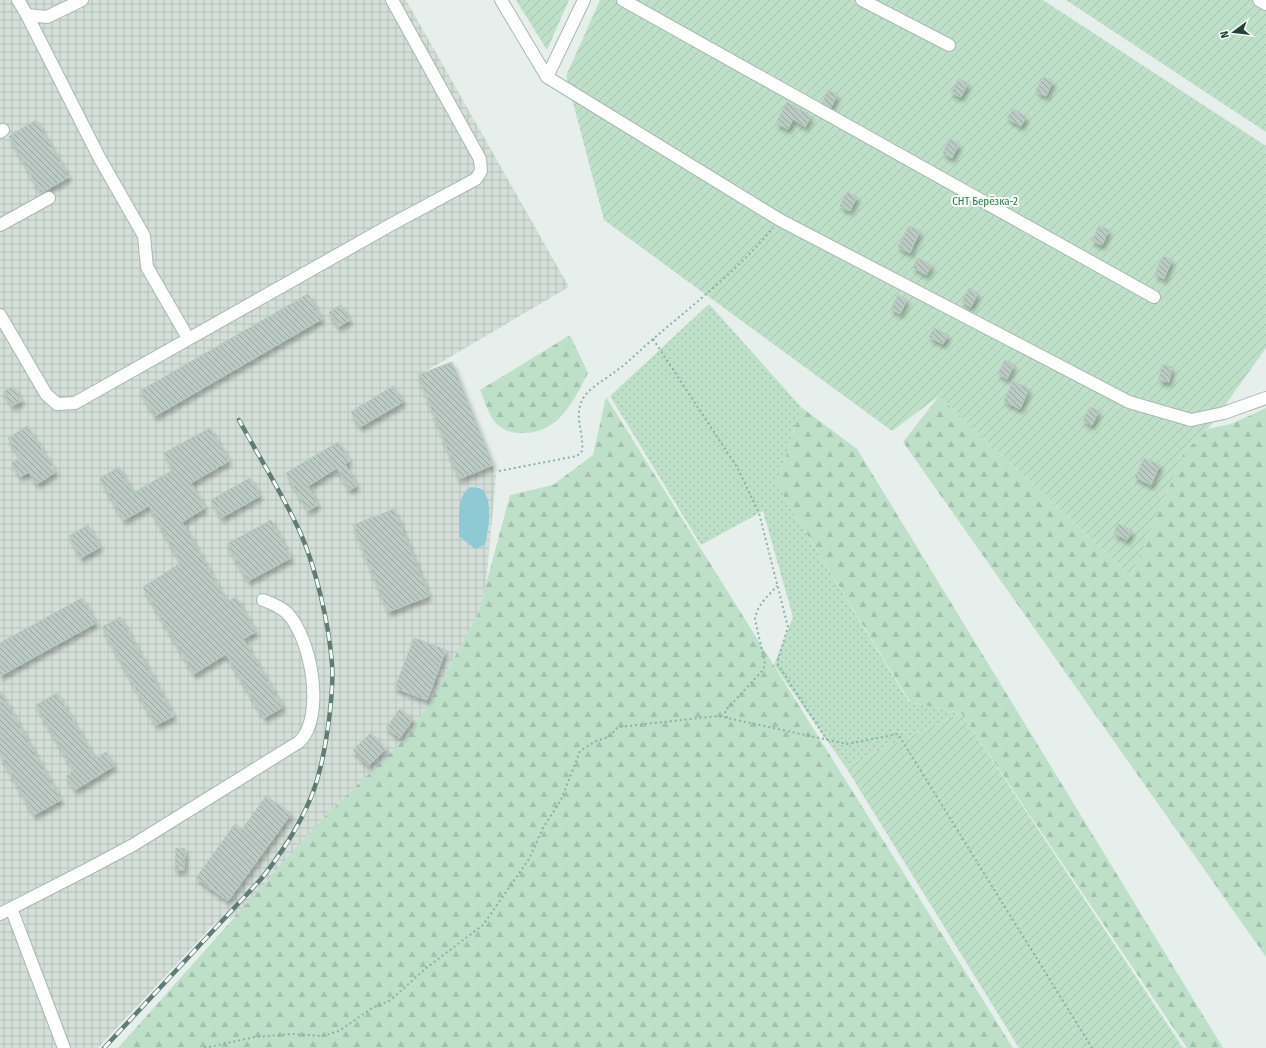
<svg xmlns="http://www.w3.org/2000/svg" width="1266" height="1048" viewBox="0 0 1266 1048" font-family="'Fira Sans Condensed',sans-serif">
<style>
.industrial{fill:url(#industrial-grid)}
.grass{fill:url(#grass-dots)}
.forest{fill:url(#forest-firs)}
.garden{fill:url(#garden-furrows)}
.water{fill:#8ec9d4}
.building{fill:url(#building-back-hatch);stroke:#b8c9c2;filter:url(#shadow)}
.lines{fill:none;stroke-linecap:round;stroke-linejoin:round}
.minor-casing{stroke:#a8b8b2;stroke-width:14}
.path{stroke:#86b3a5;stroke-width:2;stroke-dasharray:2 3;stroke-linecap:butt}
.minor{stroke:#fff;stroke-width:12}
.rail-casing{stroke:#5f7d75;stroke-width:4.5}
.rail{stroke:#f7fbf9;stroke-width:3;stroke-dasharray:9;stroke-linecap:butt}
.labels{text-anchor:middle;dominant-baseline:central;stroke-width:4;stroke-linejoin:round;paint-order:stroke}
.park-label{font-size:11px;fill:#2d7a4b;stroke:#f7fbf9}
</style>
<defs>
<pattern id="industrial-grid" width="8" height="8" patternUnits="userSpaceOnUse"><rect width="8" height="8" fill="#d4dfda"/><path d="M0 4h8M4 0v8" fill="none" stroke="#b6c1bc"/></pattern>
<pattern id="grass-dots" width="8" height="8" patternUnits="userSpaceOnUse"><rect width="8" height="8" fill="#bfe0c8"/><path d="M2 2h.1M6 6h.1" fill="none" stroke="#a4c1ad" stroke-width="1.8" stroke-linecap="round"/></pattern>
<pattern id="forest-firs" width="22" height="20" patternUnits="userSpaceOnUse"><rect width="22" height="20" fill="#bfe0c8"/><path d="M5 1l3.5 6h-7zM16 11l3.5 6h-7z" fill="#a4c1ad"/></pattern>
<pattern id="garden-furrows" width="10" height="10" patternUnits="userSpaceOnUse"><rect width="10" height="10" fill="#bfe0c8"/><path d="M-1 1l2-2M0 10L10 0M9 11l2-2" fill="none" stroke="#a4c1ad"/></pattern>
<pattern id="building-back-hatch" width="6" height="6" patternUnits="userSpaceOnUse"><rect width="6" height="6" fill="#bbcac4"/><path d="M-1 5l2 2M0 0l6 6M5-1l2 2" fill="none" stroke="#98a6a0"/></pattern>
<filter id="shadow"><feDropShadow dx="2.5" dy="4.5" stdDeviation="2" flood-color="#0004"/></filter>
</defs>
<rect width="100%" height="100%" fill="#e6efeb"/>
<path class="industrial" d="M 0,0 L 406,0 L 569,287 L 421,374 L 452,362 L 496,476 L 486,584 L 478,614 L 430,702 L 407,737 L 320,821 L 238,915 L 214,924 L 98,1048 L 0,1048 Z"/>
<path class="grass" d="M 709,304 L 801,407 L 777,485 L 909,702 L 961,713 L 845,766 L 774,665 L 793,617 L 763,511 L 701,545 L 610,396 Z"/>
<path class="forest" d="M 570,335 L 588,373 C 573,402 558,435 520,433 C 509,433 501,429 494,421 C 488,413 484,399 480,390 Z
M 939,396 L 1131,576 L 1184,452 L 1208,429 L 1231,424 L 1266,408 L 1266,957 L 903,442 Z
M 606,397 L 1013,1048 L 118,1048 L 320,821 L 407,737 L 430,702 L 478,614 L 510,495 L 553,485 L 593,455 Z
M 801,407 L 857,449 L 1223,1048 L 1187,1048 L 961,713 L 910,702 L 777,485 Z"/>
<path class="garden" d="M 516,0 L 569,0 L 547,50 Z
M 600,0 L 1043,0 L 1266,146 L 1266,348 L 1208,429 L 1184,452 L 1131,576 L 939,396 L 892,431 L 604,220 L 566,76 Z
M 1066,0 L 1266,0 L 1266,132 Z
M 961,713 L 1183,1048 L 1019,1048 L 845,766 Z"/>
<path class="water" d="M 471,487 C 477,488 483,488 485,493 C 493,508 488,530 485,545 L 475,549 L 459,536 C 460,519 455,496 471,487 Z"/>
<path class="building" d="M 1043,77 L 1053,82 L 1046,96 L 1036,91 Z
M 958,79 L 968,83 L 961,97 L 951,93 Z
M 828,90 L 837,95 L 831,108 L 822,103 Z
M 787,102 L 811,117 L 805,127 L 793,119 L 788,129 L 776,123 Z
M 1013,109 L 1026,117 L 1021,126 L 1007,118 Z
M 36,120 L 69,177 L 41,193 L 9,136 Z
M 949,139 L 959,144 L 952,158 L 943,153 Z
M 847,192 L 857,197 L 850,211 L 840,206 Z
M 909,226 L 920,231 L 910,253 L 898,247 Z
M 1099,226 L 1109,230 L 1102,245 L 1092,241 Z
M 1163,256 L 1172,260 L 1164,279 L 1155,274 Z
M 918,258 L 932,266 L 926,275 L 913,267 Z
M 969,288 L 978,293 L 971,307 L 962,302 Z
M 308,294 L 322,319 L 155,416 L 140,391 Z
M 898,295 L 907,300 L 900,314 L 891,309 Z
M 341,305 L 350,320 L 338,327 L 329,312 Z
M 934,328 L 948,335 L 943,344 L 929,337 Z
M 1005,360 L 1014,365 L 1007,379 L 998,374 Z
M 452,362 L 493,465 L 459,479 L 418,375 Z
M 1162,365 L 1172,367 L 1169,382 L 1159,380 Z
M 1013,381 L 1029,389 L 1020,409 L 1004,401 Z
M 13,386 L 22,401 L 12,406 L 3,392 Z
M 393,386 L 403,402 L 360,427 L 351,412 Z
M 1090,407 L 1099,411 L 1092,425 L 1083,421 Z
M 27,426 L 56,472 L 37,484 L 29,472 L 20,477 L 12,463 L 20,458 L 8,438 Z
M 210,428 L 229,461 L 191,483 L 205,508 L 182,522 L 227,602 L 236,597 L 256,632 L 243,639 L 283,707 L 264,718 L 226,654 L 194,674 L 143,587 L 181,563 L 149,506 L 124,520 L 100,478 L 119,467 L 133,493 L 173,470 L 164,453 Z
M 338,442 L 350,461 L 345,464 L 357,486 L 349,490 L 337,468 L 308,486 L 318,505 L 308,511 L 286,473 Z
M 1144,458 L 1160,465 L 1151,485 L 1135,477 Z
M 250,478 L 260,496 L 221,518 L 211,500 Z
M 394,509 L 429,596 L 388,612 L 353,525 Z
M 271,520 L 291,558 L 248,581 L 227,544 Z
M 1118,524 L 1132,531 L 1127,540 L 1114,533 Z
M 88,525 L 100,547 L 81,558 L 69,536 Z
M 82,598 L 96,623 L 0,676 L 0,643 Z
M 120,617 L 174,716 L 156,725 L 102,627 Z
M 414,638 L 446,650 L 427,700 L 395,688 Z
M 0,691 L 61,800 L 34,815 L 0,754 Z
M 57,693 L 95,759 L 106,752 L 114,766 L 75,790 L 66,776 L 74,771 L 36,705 Z
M 400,709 L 413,719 L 400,738 L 386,728 Z
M 371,733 L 386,749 L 368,766 L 353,750 Z
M 266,796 L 291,814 L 228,901 L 196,878 L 235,824 L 242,830 Z
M 176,848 L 185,849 L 184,870 L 175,870 Z"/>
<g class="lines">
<defs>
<path id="minor" d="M 18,0 L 27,15 L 99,157 L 144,236 L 147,267 L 188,338
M 501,0 L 547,77 L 780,220 L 1129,402 L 1191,420 L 1224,413 L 1266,398
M 623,0 L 1154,297
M 862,0 L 949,45
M 1259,0 L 1266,4
M 27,15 L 47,17 L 82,0
M 547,77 L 584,0
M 0,132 L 3,130
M 0,225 L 49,198
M 0,315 L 46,394 L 57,404 L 75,403 L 394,223 L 476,179 L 481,171 L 480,159 L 392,0
M 11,908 L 64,1048
M 0,914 L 88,869 L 133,845 L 299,742 C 326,717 311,637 287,613 C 281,607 271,603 263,600"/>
</defs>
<use href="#minor" class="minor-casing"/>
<path class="path" d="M 653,339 L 737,467 L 759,513 L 788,627 L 777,663 L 827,740
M 499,471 L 577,456 L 582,451 C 584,436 576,421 580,406 C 583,390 604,381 616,371 C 629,362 640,350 653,339 C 694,304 738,270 773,228
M 727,718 L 725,711 L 763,670 L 765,664 L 755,619 C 757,605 768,596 777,586
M 204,1048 L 255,1037 L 293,1034 L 322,1036 L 339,1031 L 372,1008 L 391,1000 L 425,969 L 483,925 L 529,859 L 543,828 L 561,800 L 580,751 L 596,741 L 609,737 L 618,727 L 718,716 L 847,744 L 898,734 L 1092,1048"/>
<use href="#minor" class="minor"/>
<defs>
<path id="rail" d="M 104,1048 L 262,878 C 287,846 311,809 320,769 C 327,742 334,691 332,664 C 329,624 316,568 300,532 C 282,493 259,457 239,420"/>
</defs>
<use href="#rail" class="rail-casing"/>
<use href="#rail" class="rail"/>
</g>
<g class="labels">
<g class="park-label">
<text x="985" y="201">СНТ Берёзка-2</text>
</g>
</g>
<g transform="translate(1234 32) rotate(255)" stroke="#f7fbf9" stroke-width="3" paint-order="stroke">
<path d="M0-3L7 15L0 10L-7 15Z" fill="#24423a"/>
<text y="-6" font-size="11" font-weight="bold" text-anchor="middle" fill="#24423a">N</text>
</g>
</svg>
